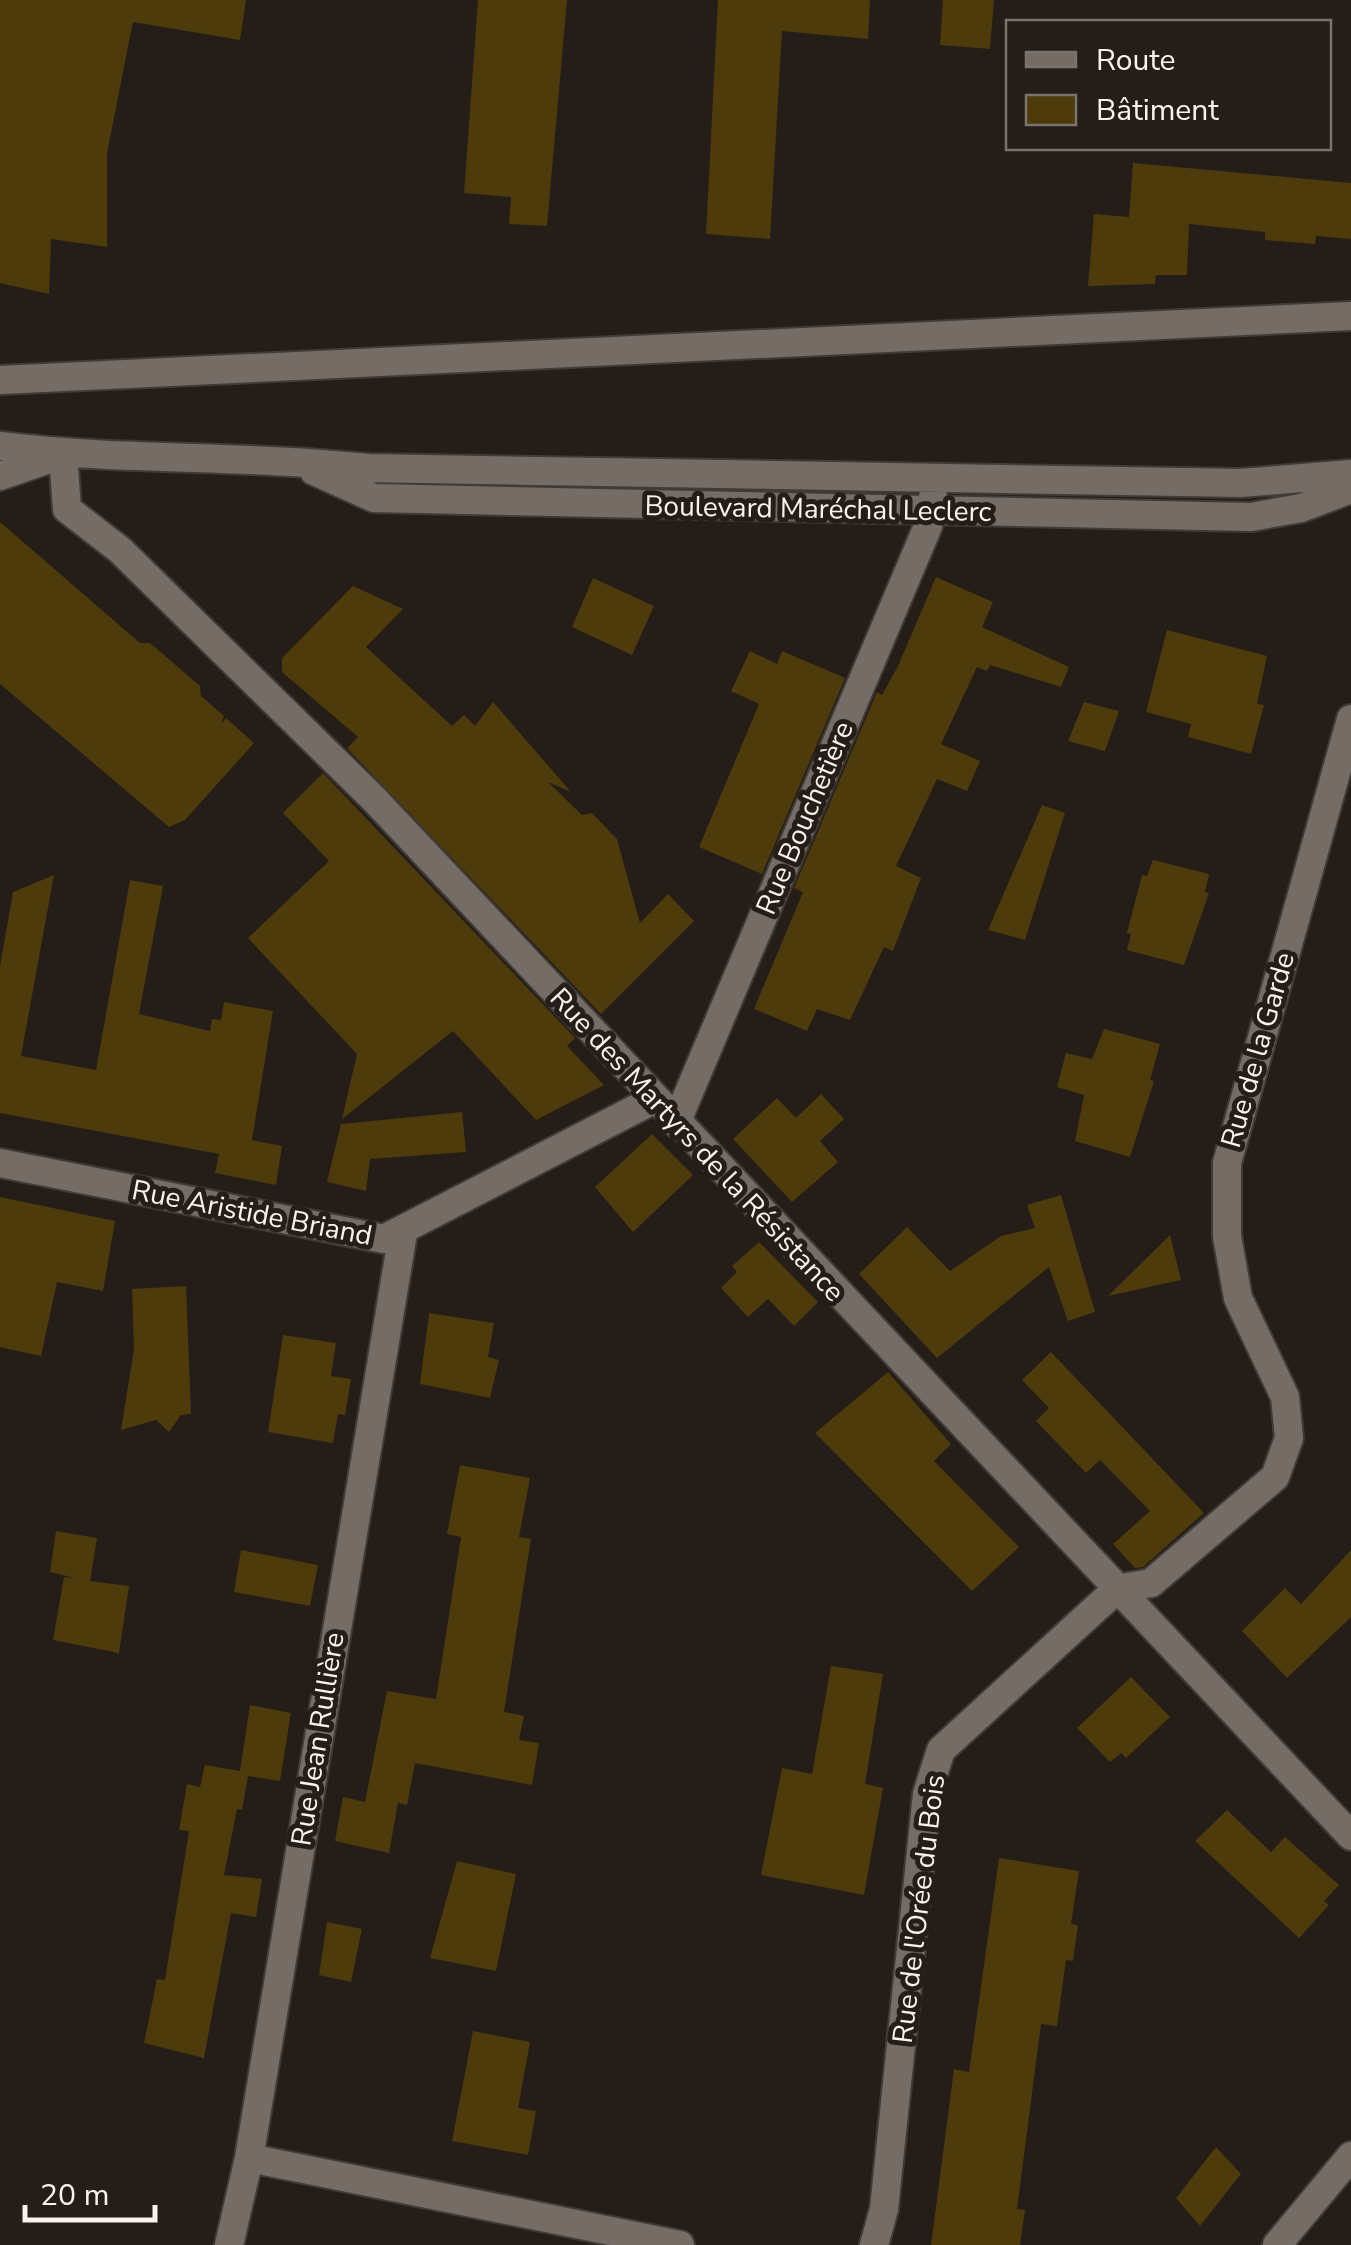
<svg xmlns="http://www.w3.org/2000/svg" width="1351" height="2245" viewBox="0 0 1351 2245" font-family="'Nunito Sans',sans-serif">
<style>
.building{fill:#4d3b0c}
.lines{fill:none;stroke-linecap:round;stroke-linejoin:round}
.minor-casing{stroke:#413b38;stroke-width:32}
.secondary-casing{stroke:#413b38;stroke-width:32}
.minor{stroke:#756c66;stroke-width:28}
.secondary{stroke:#756c66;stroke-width:28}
.labels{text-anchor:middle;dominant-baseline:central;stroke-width:10;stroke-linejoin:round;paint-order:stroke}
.street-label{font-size:28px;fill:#f8f3ef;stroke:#241d18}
</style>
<rect width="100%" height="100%" fill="#241d18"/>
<path class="building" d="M 0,0 L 246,0 L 240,40 L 133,22 L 107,153 L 107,247 L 51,239 L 49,294 L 0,283 Z
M 478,0 L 567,0 L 547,226 L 509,224 L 511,197 L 464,193 Z
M 718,0 L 870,0 L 868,39 L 782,31 L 770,239 L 706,234 Z
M 943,0 L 994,0 L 990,49 L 940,45 Z
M 1133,163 L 1351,183 L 1351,239 L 1316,236 L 1315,244 L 1265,240 L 1265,232 L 1189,224 L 1187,275 L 1156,275 L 1155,284 L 1088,286 L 1094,214 L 1129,217 Z
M 0,522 L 140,643 L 150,643 L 200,686 L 201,696 L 224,716 L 221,724 L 226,718 L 254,743 L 185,820 L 169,827 L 0,684 Z
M 936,577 L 993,602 L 982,627 L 1069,667 L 1061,687 L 990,665 L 987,671 L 977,667 L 941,744 L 980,761 L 967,791 L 937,779 L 896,866 L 921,878 L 893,951 L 884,947 L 850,1020 L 817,1009 L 807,1031 L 754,1009 L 803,892 L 794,888 L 877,692 L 882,695 L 898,666 Z
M 593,578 L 654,606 L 632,655 L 572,627 Z
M 353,586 L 403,609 L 366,647 L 452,726 L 464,715 L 475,726 L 493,702 L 571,792 L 548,782 L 582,815 L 592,813 L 617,839 L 640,923 L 668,894 L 694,921 L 601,1014 L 347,748 L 358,737 L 282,672 L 282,658 Z
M 1167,630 L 1267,656 L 1257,704 L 1264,705 L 1251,754 L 1188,737 L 1191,724 L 1146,712 Z
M 750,651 L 777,664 L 782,651 L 845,678 L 762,874 L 699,847 L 759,704 L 731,691 Z
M 1084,702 L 1119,711 L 1105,751 L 1068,741 Z
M 323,773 L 575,1038 L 567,1046 L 604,1085 L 536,1120 L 453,1031 L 342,1119 L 357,1054 L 248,938 L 329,861 L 283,813 Z
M 1042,805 L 1065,813 L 1025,940 L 988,930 Z
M 1153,860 L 1209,874 L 1205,892 L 1209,893 L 1184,965 L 1127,950 L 1131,934 L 1127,933 L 1142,875 L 1147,876 Z
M 54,875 L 21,1056 L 96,1070 L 130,880 L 163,886 L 139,1014 L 210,1031 L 212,1019 L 221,1020 L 224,1002 L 273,1011 L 252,1140 L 282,1146 L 276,1185 L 215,1173 L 219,1154 L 0,1113 L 0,966 L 13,892 Z
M 1104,1029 L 1160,1044 L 1150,1080 L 1154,1081 L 1130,1157 L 1075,1141 L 1084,1095 L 1057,1087 L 1066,1053 L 1092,1059 Z
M 821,1094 L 844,1119 L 820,1141 L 838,1162 L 792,1202 L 733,1139 L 777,1098 L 796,1118 Z
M 462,1112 L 466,1152 L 370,1159 L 366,1191 L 327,1182 L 341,1124 Z
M 652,1134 L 693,1175 L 633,1232 L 595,1187 Z
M 1061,1195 L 1095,1312 L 1068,1321 L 1049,1267 L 937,1358 L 859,1274 L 907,1227 L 950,1271 L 1001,1236 L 1035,1228 L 1027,1205 Z
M 0,1197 L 115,1221 L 103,1291 L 57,1282 L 41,1356 L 0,1347 Z
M 1170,1235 L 1181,1280 L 1108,1296 Z
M 759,1242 L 818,1302 L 794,1326 L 768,1299 L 748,1317 L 721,1288 L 737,1272 L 732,1266 Z
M 186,1286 L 191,1414 L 181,1415 L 169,1432 L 156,1420 L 121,1430 L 134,1349 L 132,1289 Z
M 429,1313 L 494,1323 L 488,1357 L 499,1360 L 490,1398 L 420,1384 Z
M 283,1335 L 336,1343 L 331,1376 L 351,1379 L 345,1415 L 338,1414 L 333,1443 L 268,1432 Z
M 1051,1352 L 1204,1513 L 1143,1567 L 1135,1568 L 1113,1544 L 1150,1511 L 1100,1460 L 1086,1473 L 1036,1421 L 1049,1408 L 1022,1380 Z
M 888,1372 L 951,1444 L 934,1461 L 1019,1547 L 972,1591 L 815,1433 Z
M 460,1465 L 530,1478 L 519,1537 L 531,1539 L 504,1712 L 524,1716 L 519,1740 L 539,1743 L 532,1785 L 415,1763 L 407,1805 L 398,1803 L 389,1853 L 335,1841 L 343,1797 L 365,1802 L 387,1691 L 436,1699 L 461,1537 L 447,1534 Z
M 56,1531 L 97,1538 L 90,1581 L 129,1586 L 119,1653 L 53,1640 L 64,1577 L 75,1578 L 50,1572 Z
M 241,1550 L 318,1565 L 310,1606 L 234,1592 Z
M 1351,1550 L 1351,1617 L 1287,1678 L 1242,1631 L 1285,1588 L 1301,1604 Z
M 831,1666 L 883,1674 L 865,1784 L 883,1788 L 864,1895 L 761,1875 L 782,1768 L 812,1774 Z
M 1131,1677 L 1170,1717 L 1126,1758 L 1121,1753 L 1110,1762 L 1077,1728 Z
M 250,1705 L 291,1713 L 280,1781 L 248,1776 L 242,1810 L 237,1809 L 224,1875 L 262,1879 L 256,1917 L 231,1913 L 204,2058 L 144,2043 L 157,1979 L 165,1980 L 189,1831 L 179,1830 L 187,1784 L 200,1787 L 205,1765 L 240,1771 Z
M 1227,1810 L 1271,1852 L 1285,1837 L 1339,1885 L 1324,1901 L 1329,1905 L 1299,1938 L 1195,1841 Z
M 999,1858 L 1079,1871 L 1071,1924 L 1078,1925 L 1073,1961 L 1066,1960 L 1057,2026 L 1041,2024 L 1017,2209 L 1025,2210 L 1020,2245 L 931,2245 L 954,2069 L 969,2072 Z
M 457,1861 L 516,1874 L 496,1971 L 430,1958 Z
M 327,1922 L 362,1929 L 351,1982 L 319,1975 Z
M 473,2031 L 530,2042 L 518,2108 L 536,2111 L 528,2155 L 452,2141 Z
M 1216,2147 L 1241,2174 L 1200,2226 L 1176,2198 Z"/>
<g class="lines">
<defs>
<path id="minor" d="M 0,446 C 122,461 246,455 368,468 L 1241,483 L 1351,474
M 63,454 L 67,509 L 120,550 L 374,799 L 1351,1836
M 314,471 L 374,498 L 1251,517 L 1301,508 L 1351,489
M 0,476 L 55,457
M 676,1123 L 928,526 L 933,497
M 0,1163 L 384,1239 L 653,1100
M 249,2158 L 680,2245
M 229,2245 L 249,2158 L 403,1233
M 874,2245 L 884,2209 L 927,1794 L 941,1750 L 1117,1589 L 1151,1583 L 1275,1477 L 1289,1438 L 1285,1397 L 1238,1298 L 1227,1236 L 1227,1163 L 1351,719
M 1277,2245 L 1351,2156"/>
<path id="secondary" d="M 0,380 L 1351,316"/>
</defs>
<use href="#minor" class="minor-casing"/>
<use href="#secondary" class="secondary-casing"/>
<use href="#minor" class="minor"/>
<use href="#secondary" class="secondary"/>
</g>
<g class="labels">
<g class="street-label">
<text transform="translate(818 509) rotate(1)">Boulevard Maréchal Leclerc</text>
<text transform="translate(805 818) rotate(-67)">Rue Bouchetière</text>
<text transform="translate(1258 1050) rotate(-74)">Rue de la Garde</text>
<text transform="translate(697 1145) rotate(47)">Rue des Martyrs de la Résistance</text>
<text transform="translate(252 1213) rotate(11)">Rue Aristide Briand</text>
<text transform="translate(318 1739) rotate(-81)">Rue Jean Rullière</text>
<text transform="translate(919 1909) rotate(-83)">Rue de l'Orée du Bois</text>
</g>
</g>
<rect x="1006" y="20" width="325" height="130" fill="#241d18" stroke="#79736e" stroke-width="2.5"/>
<rect x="1026" y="52" width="50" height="15" fill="#756c66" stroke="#79736e" stroke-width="2.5"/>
<text x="1096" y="70" font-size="30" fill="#f8f3ef">Route</text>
<rect x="1026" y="95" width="50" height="30" fill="#4d3b0c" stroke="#79736e" stroke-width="2.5"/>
<text x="1096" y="120" font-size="30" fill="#f8f3ef">Bâtiment</text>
<path d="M25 2205v15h130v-15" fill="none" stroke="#f8f3ef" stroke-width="5"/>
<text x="40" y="2205" font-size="30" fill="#f8f3ef" stroke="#241d18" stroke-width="8" paint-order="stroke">20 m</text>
</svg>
